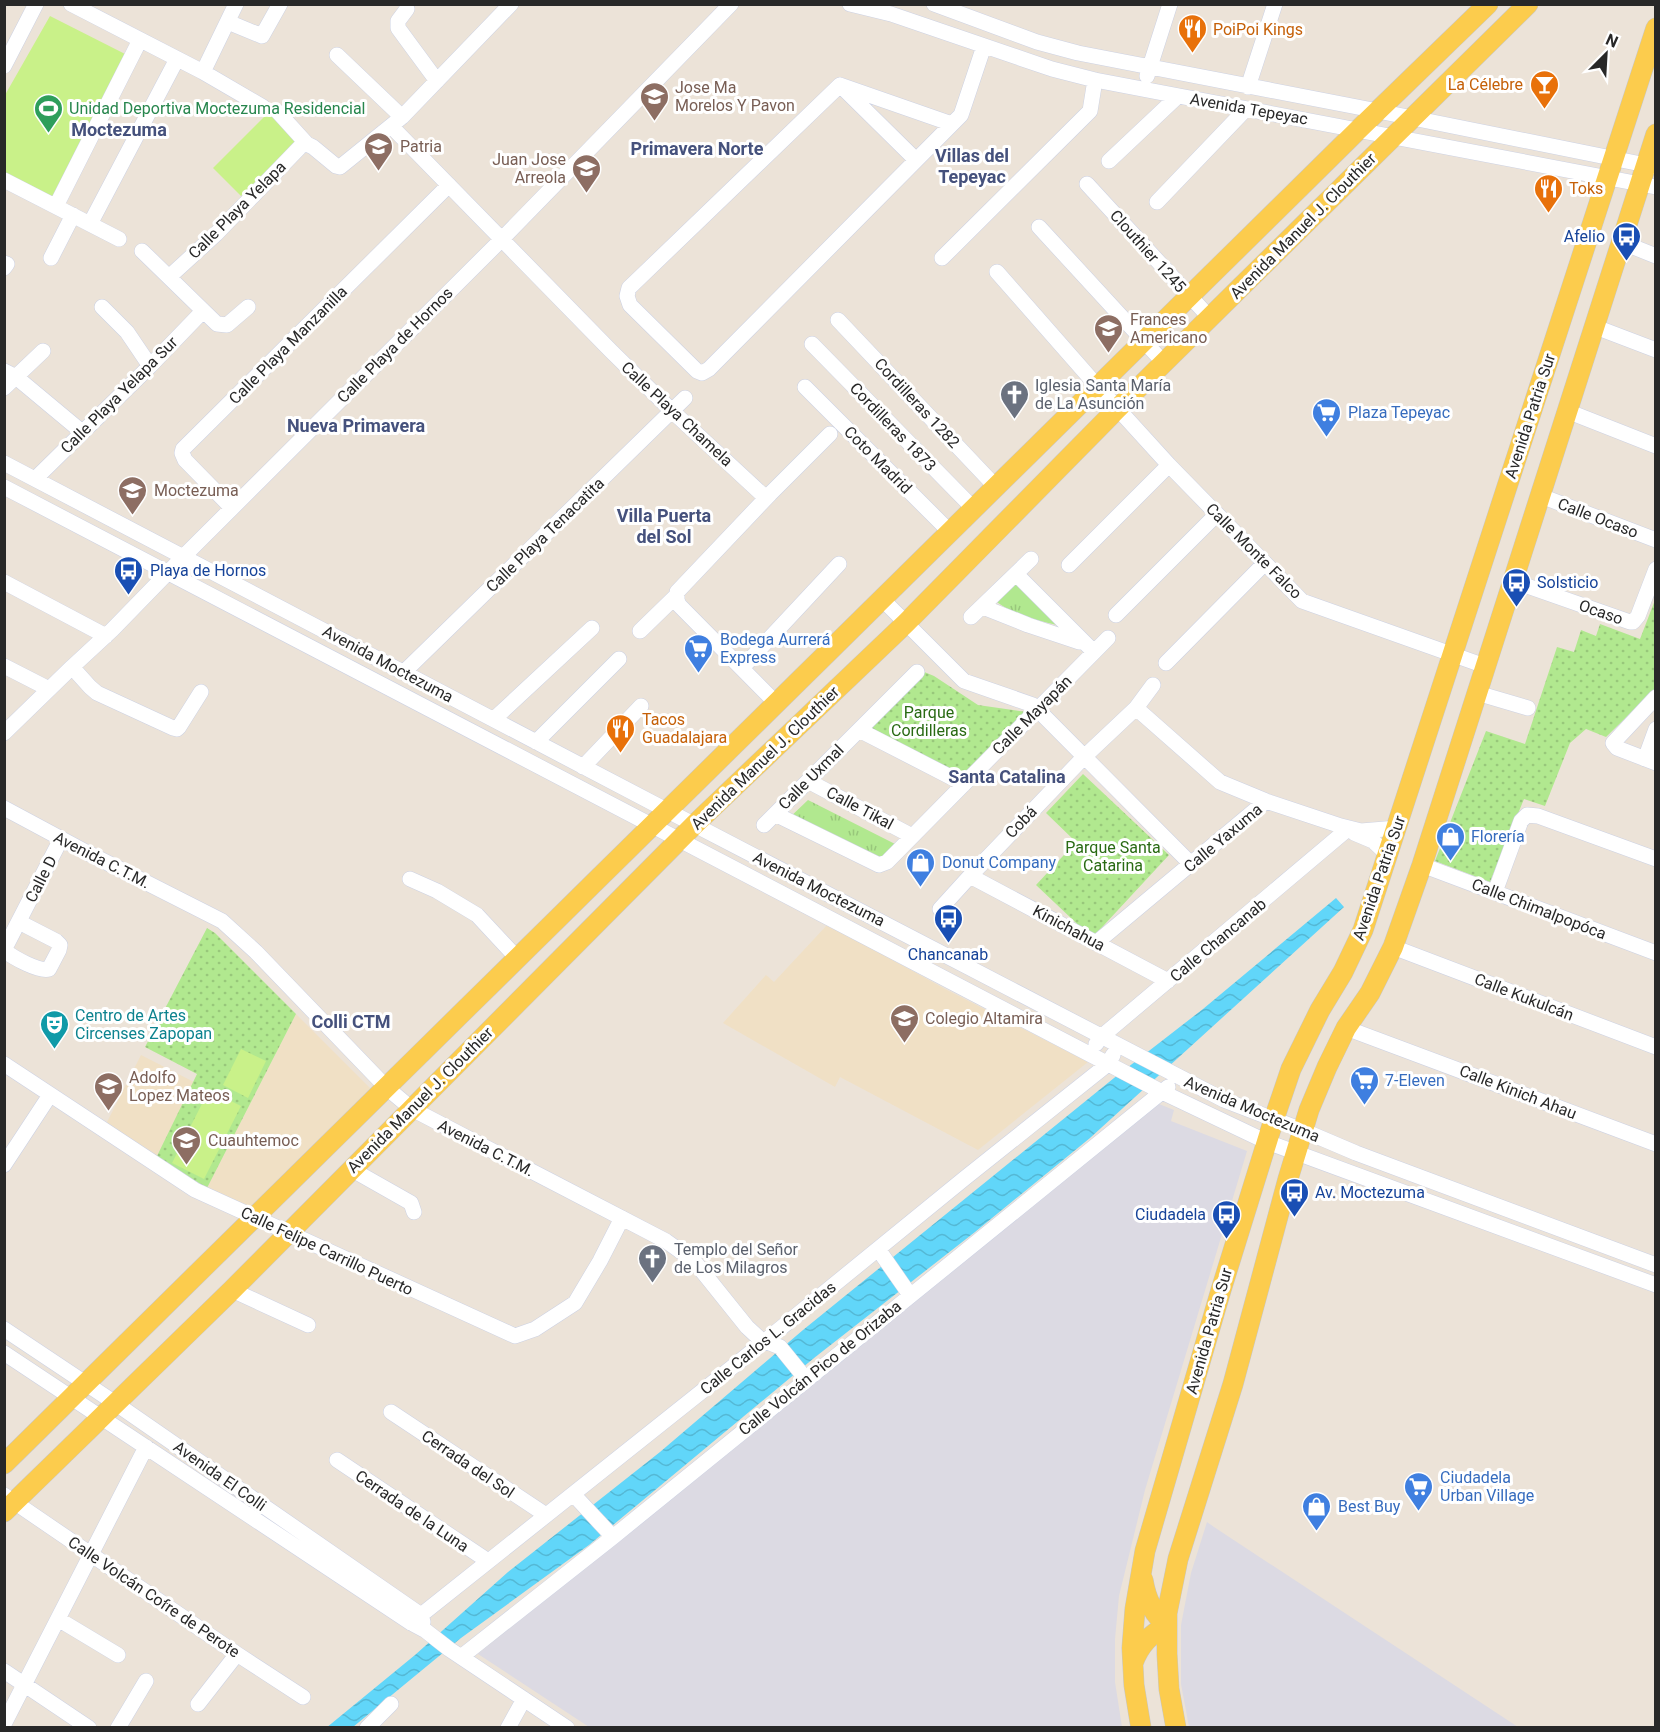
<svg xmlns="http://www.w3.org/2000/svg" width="1660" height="1732" viewBox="0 0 1660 1732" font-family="Roboto,sans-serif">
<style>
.industrial{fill:#dcdae3}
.education{fill:#f0e0c5}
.grass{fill:url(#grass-tufts)}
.park{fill:url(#park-dots)}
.pitch{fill:#c9f189}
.water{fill:url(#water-waves)}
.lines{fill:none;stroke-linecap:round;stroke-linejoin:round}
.minor-casing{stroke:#cdd2e3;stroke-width:16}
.major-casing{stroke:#c7c7c7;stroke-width:21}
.minor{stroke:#fff;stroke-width:15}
.major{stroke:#fccc4d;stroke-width:20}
.labels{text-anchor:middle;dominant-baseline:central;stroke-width:6;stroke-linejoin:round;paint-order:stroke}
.food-label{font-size:16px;fill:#c56008;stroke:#fff;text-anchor:start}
.education-label{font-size:16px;fill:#785e54;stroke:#fff;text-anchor:start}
.leisure-label{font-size:16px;fill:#27864d;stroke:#fff;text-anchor:start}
.street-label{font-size:16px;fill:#282828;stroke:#fff}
.transit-label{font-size:16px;fill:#164399;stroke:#fff;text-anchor:start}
.worship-label{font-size:16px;fill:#5b616d;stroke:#fff;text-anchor:start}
.shop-label{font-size:16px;fill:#366cbe;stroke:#fff;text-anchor:start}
.park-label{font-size:16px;fill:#296a13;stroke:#fff}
.culture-label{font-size:16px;fill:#0d838f;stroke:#fff;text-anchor:start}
.neighbourhood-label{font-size:18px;font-weight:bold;fill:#45517c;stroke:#fff}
</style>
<defs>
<pattern id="grass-tufts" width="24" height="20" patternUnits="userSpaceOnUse" patternTransform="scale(1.5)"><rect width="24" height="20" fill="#b1e88f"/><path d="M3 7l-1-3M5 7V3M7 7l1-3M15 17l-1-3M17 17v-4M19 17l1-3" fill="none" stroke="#98c77b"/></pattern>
<pattern id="park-dots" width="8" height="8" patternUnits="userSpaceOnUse" patternTransform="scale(1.5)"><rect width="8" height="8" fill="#b1e88f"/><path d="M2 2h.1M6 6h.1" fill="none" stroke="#98c77b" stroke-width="1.8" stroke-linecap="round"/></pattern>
<pattern id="water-waves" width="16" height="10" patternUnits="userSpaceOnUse" patternTransform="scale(1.5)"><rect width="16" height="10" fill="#61d6f9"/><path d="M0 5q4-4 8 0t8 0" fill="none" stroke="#54b8d5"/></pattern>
</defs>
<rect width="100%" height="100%" fill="#ece3d8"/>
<path class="industrial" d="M 1159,1104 L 1174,1110 L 1171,1121 L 1247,1151 L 1145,1490 L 1119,1596 L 1115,1639 L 1115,1682 L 1122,1727 L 589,1727 L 478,1654 Z
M 1207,1522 L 1214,1527 L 1518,1727 L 1189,1727 L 1181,1684 L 1181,1625 L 1191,1573 Z"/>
<path class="education" d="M 828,924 L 945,989 L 1088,1062 L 978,1150 L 840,1077 L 835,1087 L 723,1023 L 766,975 L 774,982 Z
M 296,1014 L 373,1091 L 254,1210 L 207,1188 Z
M 141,1055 L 194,1082 L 156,1158 L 106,1124 Z"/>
<path class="grass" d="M 1015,579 L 1057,625 C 1034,620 1012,614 994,600 Z
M 808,800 L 901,847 L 879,865 L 787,820 Z"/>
<path class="park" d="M 1655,600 L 1655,689 L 1606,737 L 1586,729 L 1570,743 L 1545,806 L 1524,799 L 1490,882 L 1435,861 L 1486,731 L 1525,744 L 1557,647 L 1574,652 L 1581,630 L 1596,636 L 1600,624 L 1640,639 Z
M 922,671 L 934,676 L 978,705 L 1034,713 L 964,784 L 859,730 Z
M 1083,774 L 1169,855 L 1092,938 L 1036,885 L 1076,842 L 1046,813 Z
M 207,928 L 215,933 L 296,1014 L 207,1188 L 156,1158 L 197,1074 L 145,1047 Z"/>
<path class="pitch" d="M 50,16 L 131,57 L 57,201 L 5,174 L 5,95 Z
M 271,110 L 299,139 L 241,196 L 213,168 Z
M 241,1049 L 266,1061 L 248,1098 L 223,1085 Z
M 209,1090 L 241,1106 L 204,1179 L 172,1163 Z"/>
<path class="water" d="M 1336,898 L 1344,907 L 1090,1138 L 975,1232 L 814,1358 L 589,1545 L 461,1638 L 353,1727 L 326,1728 L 415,1655 L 508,1572 L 660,1452 L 803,1330 L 1114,1078 L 1203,1009 Z"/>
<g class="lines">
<defs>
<path id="minor" d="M 71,4 L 203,72 L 263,107
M 850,4 L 891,14 L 1052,69 L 1095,80 L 1656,187
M 934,4 L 1037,42 L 1078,53 L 1378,111 L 1656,167
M 407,9 L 398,21 L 398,28 L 437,81
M 228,22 L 262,36 L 280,4
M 337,55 L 402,117
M 4,66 L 36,4
M 203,72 L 236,4
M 1147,76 L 1170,4
M 840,85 L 629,288 L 627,296 L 630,305 L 697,371 L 702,373 L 709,369 L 961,115 L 984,46
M 840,85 L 952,124
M 1248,87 L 1275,4
M 844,89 L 916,160
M 278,112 L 307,144 L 313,147 L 336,166 L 340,167 L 402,117 L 511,4
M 391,126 L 611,351 L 672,411 L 766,498
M 1109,161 L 1178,96
M 4,180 L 119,239
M 1087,184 L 1210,318
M 1157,202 L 1246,109
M 56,206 L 140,40
M 90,224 L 177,59
M 1039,227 L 1164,363
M 1621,242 L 1656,256
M 142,251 L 217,324 L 227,325 L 248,307
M 51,258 L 73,215
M 942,258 L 1090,111 L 1095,80
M 4,263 L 7,264 L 4,268
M 997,272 L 1098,387 L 1169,465 L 1302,601 L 1485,666
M 169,277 L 216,234 L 301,146 L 307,144
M 102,307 L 127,332 L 150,366
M 838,320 L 996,487
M 1593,326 L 1656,350
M 812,344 L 974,509
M 4,371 L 16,377 L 82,432
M 805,387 L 950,532
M 4,388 L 43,351
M 1567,411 L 1656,446
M 4,463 L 668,811 L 1224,1100 L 1302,1130 L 1356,1153 L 1656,1265
M 35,479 L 150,366 L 203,311
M 4,487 L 1162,1092 L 1267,1142 L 1656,1285
M 1541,496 L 1656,540
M 232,508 L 185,460 L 182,453 L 183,449 L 449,185
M 1069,565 L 1169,465
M 1016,574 L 1094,652
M 1513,581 L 1630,622 L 1633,622 L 1638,616 L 1656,569
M 4,582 L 106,636
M 882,599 L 964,681 L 1033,705 L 1191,864
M 983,607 L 1028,625 L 1079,642
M 1116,615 L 1217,514
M 971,617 L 1031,559
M 640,631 L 676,596
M 1166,663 L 1265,563
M 4,666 L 49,689
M 72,667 L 90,687 L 97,693 L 173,728 L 177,729 L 179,727 L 201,692
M 742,668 L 839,564
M 404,672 L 685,398
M 1477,693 L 1528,708
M 1656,697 L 1613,743 L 1617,748 L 1656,763
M 777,704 L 679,605 L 677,600 L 677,592 L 770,494 L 830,434
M 1136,708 L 1220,782 L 1266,801 L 1341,826 L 1361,831 L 1397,828
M 494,719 L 592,628
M 859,730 L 964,784
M 4,733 L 72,667 L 112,630 L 184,556 L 502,239 L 731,4
M 536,742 L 619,659
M 1645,759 L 1656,729
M 583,767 L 641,706
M 808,781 L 912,836
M 4,808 L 86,852 L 222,921 L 256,952 L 387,1088 L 412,1109 L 666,1241 L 694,1261 L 747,1327 L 760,1339 L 780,1347 L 806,1379
M 775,814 L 879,865 L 887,862 L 1108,638
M 764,825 L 917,672
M 1354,833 L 1373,841 L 1388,855
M 1422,865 L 1656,953
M 970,876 L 1168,981
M 410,879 L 437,891 L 477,915 L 518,959
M 1495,892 L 1521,821 L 1527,815 L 1538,816 L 1656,859
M 940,909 L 970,876 L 1084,757 L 1136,708 L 1153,685
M 19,922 L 56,941 L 60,945 L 59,950 L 49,969 C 39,972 14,958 5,951 L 5,948 L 61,839
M 1096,943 L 1266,801
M 1393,947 L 1656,1047
M 1346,1028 L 1656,1144
M 1096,1044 L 1101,1037 L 1349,828
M 4,1064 L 195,1190 L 515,1336 L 535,1329 L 575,1303 L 600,1261 L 622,1218
M 4,1165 L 50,1095
M 351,1169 L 411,1203 L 414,1212
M 878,1249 L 910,1295
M 232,1290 L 308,1325
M 4,1329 L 115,1403 L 421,1615 L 423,1622
M 4,1353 L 411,1623 L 426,1631 L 449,1649 L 567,1728
M 391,1412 L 546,1515
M 337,1460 L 488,1561
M 573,1494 L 613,1537
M 4,1495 L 237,1654 L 303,1697
M 58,1619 L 118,1655
M 411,1623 L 765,1341 L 965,1178 L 1108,1064 L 1113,1055
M 461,1657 L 613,1537 L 1168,1087
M 4,1671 L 89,1728
M 198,1704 L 237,1654
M 4,1724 L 146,1447
M 118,1728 L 146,1681
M 367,1728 L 391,1704
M 508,1728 L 524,1699"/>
<path id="major" d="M 4,1464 L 1359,129 L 1488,4
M 4,1512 L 232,1290 L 694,825 L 906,623 L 1117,409 L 1528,4
M 1133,1663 C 1140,1644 1150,1635 1167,1625 C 1152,1614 1146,1598 1143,1580
M 1141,1728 L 1134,1685 L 1132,1648 L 1135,1609 L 1145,1551 L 1221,1290 L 1274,1119 L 1291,1069 L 1320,1010 L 1343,972 L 1363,930 L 1656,28
M 1176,1728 L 1169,1689 L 1167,1654 L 1167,1613 L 1178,1559 L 1233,1384 L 1288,1179 L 1309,1110 L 1327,1067 L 1346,1028 L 1370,993 L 1393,947 L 1422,865 L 1656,134"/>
</defs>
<use href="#minor" class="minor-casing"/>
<use href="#major" class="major-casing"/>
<use href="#minor" class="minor"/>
<use href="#major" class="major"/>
</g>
<defs>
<symbol id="restaurant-pin" viewBox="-11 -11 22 30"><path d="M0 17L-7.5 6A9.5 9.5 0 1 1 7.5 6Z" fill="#e8710a" stroke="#fff"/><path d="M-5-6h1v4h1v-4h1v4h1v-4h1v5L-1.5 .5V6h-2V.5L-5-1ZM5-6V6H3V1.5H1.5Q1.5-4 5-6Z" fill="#fff"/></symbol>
<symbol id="bar-pin" viewBox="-11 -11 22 30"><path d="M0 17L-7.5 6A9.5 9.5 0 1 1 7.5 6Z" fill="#e8710a" stroke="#fff"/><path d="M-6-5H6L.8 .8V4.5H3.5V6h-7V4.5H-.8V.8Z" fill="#fff"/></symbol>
<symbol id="school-pin" viewBox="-11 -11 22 30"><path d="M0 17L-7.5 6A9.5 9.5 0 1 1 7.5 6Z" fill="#8d6e63" stroke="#fff"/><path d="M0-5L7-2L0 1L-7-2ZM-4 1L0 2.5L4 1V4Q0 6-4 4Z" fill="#fff"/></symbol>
<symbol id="stadium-pin" viewBox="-11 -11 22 30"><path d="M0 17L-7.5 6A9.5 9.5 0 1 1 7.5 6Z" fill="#2e9e5b" stroke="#fff"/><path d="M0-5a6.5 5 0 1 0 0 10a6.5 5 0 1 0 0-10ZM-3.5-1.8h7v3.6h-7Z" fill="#fff"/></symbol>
<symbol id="bus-pin" viewBox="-11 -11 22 30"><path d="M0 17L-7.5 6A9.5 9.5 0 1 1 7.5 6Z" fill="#1a4fb4" stroke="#fff"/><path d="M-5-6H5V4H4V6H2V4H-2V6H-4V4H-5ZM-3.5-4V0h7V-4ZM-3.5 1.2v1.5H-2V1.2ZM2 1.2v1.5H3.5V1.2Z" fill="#fff"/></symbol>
<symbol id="church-pin" viewBox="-11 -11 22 30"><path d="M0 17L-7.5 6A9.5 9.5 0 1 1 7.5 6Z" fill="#6b7280" stroke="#fff"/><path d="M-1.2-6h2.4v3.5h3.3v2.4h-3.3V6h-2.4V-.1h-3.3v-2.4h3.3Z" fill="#fff"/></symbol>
<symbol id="supermarket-pin" viewBox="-11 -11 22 30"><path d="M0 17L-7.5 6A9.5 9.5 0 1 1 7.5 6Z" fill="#3f7fe0" stroke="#fff"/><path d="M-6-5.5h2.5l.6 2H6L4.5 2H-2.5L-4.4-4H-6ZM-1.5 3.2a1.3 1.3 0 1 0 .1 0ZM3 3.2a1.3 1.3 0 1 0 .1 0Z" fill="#fff"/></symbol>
<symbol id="shop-pin" viewBox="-11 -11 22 30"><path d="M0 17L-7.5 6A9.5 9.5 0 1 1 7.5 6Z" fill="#3f7fe0" stroke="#fff"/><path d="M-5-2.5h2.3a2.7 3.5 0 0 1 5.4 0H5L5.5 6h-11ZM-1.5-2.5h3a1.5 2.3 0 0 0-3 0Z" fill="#fff"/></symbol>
<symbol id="theatre-pin" viewBox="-11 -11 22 30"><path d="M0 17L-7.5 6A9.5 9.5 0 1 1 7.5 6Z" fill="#0f9aa8" stroke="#fff"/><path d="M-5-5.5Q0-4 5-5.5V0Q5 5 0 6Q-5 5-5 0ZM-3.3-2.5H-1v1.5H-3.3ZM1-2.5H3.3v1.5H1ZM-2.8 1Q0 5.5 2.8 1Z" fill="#fff"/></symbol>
</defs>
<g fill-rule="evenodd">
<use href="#restaurant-pin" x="1176" y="12" width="33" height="45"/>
<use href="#bar-pin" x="1528" y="68" width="33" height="45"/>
<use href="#school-pin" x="638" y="80" width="33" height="45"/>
<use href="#stadium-pin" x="32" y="92" width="33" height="45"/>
<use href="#school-pin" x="362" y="130" width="33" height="45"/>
<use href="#school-pin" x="570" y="152" width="33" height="45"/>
<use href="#restaurant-pin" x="1532" y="172" width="33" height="45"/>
<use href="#bus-pin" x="1610" y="220" width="33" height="45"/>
<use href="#school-pin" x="1092" y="312" width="33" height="45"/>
<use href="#church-pin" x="998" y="378" width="33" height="45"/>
<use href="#supermarket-pin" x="1310" y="396" width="33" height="45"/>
<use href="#school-pin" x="116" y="474" width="33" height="45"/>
<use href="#bus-pin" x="112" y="554" width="33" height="45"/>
<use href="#bus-pin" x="1500" y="566" width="33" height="45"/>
<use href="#supermarket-pin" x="682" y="632" width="33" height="45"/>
<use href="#restaurant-pin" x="604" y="712" width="33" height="45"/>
<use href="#shop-pin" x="1434" y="820" width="33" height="45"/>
<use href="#shop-pin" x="904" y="846" width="33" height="45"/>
<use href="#bus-pin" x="932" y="902" width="33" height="45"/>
<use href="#school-pin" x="888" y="1002" width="33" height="45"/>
<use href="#theatre-pin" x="38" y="1008" width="33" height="45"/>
<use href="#supermarket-pin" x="1348" y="1064" width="33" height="45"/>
<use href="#school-pin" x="92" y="1070" width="33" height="45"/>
<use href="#school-pin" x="170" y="1124" width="33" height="45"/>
<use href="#bus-pin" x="1278" y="1176" width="33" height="45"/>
<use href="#bus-pin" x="1210" y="1198" width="33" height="45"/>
<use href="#church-pin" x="636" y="1242" width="33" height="45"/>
<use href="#supermarket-pin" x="1402" y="1470" width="33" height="45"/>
<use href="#shop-pin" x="1300" y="1490" width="33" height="45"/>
</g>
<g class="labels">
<g class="food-label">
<text x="1213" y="29">PoiPoi Kings</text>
<text x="1523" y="84" text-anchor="end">La Célebre</text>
<text x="1569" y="188">Toks</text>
<text x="642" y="719">Tacos<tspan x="642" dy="18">Guadalajara</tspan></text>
</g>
<g class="education-label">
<text x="675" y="87">Jose Ma<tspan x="675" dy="18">Morelos Y Pavon</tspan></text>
<text x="400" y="146">Patria</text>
<text x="566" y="159" text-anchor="end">Juan Jose<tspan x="566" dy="18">Arreola</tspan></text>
<text x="1130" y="319">Frances<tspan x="1130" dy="18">Americano</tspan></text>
<text x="154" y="490">Moctezuma</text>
<text x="925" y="1018">Colegio Altamira</text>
<text x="129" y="1077">Adolfo<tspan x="129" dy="18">Lopez Mateos</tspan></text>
<text x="208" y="1140">Cuauhtemoc</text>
</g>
<g class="leisure-label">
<text x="69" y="108">Unidad Deportiva Moctezuma Residencial</text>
</g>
<g class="street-label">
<text transform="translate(1249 109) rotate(10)">Avenida Tepeyac</text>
<text transform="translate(237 210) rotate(-45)">Calle Playa Yelapa</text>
<text transform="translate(1303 226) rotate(-45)">Avenida Manuel J. Clouthier</text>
<text transform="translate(1148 251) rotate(48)">Clouthier 1245</text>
<text transform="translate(288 345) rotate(-45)">Calle Playa Manzanilla</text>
<text transform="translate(395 345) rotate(-45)">Calle Playa de Hornos</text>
<text transform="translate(119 395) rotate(-45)">Calle Playa Yelapa Sur</text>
<text transform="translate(917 403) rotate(47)">Cordilleras 1282</text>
<text transform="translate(677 414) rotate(43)">Calle Playa Chamela</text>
<text transform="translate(1530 416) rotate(-72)">Avenida Patria Sur</text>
<text transform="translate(893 427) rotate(46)">Cordilleras 1873</text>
<text transform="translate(878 460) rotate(45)">Coto Madrid</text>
<text transform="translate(1598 518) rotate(21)">Calle Ocaso</text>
<text transform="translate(545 535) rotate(-44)">Calle Playa Tenacatita</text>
<text transform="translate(1254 551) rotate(45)">Calle Monte Falco</text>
<text transform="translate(1601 612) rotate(19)">Ocaso</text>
<text transform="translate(388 664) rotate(28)">Avenida Moctezuma</text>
<text transform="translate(1032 715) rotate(-45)">Calle Mayapán</text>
<text transform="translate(765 758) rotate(-44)">Avenida Manuel J. Clouthier</text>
<text transform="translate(811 777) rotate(-45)">Calle Uxmal</text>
<text transform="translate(860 808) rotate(28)">Calle Tikal</text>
<text transform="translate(1021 822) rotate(-46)">Cobá</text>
<text transform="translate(1223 838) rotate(-40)">Calle Yaxuma</text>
<text transform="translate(102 860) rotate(27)">Avenida C.T.M.</text>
<text transform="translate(1379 878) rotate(-71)">Avenida Patria Sur</text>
<text transform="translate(41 879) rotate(-63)">Calle D</text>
<text transform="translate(819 889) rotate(27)">Avenida Moctezuma</text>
<text transform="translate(1539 909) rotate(21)">Calle Chimalpopóca</text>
<text transform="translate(1069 928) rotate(28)">Kinichahua</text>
<text transform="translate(1218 940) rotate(-40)">Calle Chancanab</text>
<text transform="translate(1524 997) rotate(21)">Calle Kukulcán</text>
<text transform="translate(1518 1092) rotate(21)">Calle Kinich Ahau</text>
<text transform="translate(420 1100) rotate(-45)">Avenida Manuel J. Clouthier</text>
<text transform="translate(1252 1109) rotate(23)">Avenida Moctezuma</text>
<text transform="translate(486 1148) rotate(27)">Avenida C.T.M.</text>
<text transform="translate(327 1251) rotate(25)">Calle Felipe Carrillo Puerto</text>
<text transform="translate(1209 1331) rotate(-74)">Avenida Patria Sur</text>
<text transform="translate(768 1338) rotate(-39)">Calle Carlos L. Gracidas</text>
<text transform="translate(820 1368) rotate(-39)">Calle Volcán Pico de Orizaba</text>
<text transform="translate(468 1464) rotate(34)">Cerrada del Sol</text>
<text transform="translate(220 1476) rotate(35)">Avenida El Colli</text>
<text transform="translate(412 1511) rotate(34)">Cerrada de la Luna</text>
<text transform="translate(154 1597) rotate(34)">Calle Volcán Cofre de Perote</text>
</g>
<g class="transit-label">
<text x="1605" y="236" text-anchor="end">Afelio</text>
<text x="150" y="570">Playa de Hornos</text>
<text x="1537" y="582">Solsticio</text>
<text x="948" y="954" text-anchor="middle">Chancanab</text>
<text x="1315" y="1192">Av. Moctezuma</text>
<text x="1206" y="1214" text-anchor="end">Ciudadela</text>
</g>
<g class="worship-label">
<text x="1035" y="385">Iglesia Santa María<tspan x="1035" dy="18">de La Asunción</tspan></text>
<text x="674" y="1249">Templo del Señor<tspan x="674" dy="18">de Los Milagros</tspan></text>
</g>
<g class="shop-label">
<text x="1348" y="412">Plaza Tepeyac</text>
<text x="720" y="639">Bodega Aurrerá<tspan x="720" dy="18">Express</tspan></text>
<text x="1471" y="836">Florería</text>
<text x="942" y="862">Donut Company</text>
<text x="1385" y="1080">7-Eleven</text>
<text x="1440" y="1477">Ciudadela<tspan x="1440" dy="18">Urban Village</tspan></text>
<text x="1338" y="1506">Best Buy</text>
</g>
<g class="park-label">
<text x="929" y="712">Parque<tspan x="929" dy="18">Cordilleras</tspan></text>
<text x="1113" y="847">Parque Santa<tspan x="1113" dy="18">Catarina</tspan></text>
</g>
<g class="culture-label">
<text x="75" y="1015">Centro de Artes<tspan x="75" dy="18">Circenses Zapopan</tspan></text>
</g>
<g class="neighbourhood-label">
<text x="119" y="129">Moctezuma</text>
<text x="697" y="148">Primavera Norte</text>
<text x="972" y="155">Villas del<tspan x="972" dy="21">Tepeyac</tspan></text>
<text x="356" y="425">Nueva Primavera</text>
<text x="664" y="515">Villa Puerta<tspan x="664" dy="21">del Sol</tspan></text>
<text x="1007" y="776">Santa Catalina</text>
<text x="351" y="1021">Colli CTM</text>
</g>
</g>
<rect width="1660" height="1732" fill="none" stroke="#282828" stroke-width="12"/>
<g transform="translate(1606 54) rotate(24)" stroke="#ffffff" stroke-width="4.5" paint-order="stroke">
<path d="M0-4.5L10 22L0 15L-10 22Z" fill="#282828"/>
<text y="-9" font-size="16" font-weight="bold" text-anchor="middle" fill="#282828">N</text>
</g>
</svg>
